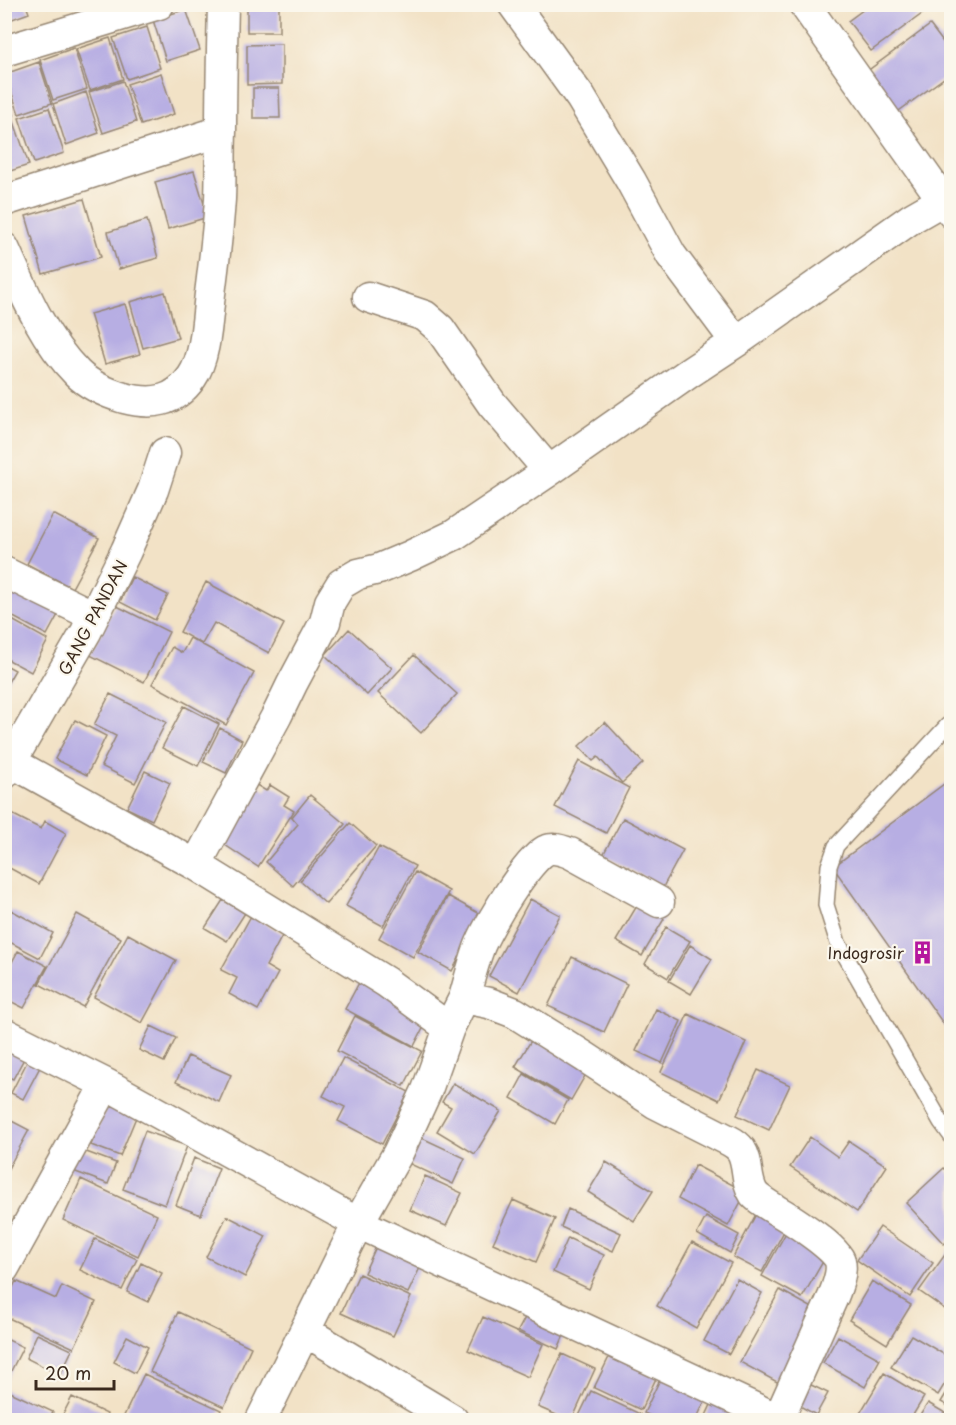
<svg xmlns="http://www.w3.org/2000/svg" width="956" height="1425" viewBox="0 0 956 1425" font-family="'Playpen Sans',sans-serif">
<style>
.building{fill:#b7aee3}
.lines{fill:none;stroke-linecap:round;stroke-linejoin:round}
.lane-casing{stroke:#968672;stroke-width:18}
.street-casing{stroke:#968672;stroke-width:33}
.lane{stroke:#fff;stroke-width:15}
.street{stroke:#fff;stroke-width:30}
.labels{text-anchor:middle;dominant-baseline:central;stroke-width:4.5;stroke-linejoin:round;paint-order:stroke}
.street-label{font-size:16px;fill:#3b2a1e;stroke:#fbf7ec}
.poi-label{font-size:16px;fill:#3b2a1e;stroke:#fbf7ec;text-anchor:end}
</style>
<rect width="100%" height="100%" fill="#fbf7ec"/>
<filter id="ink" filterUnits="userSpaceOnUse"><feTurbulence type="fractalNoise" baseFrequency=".0167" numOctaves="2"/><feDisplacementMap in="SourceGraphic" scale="12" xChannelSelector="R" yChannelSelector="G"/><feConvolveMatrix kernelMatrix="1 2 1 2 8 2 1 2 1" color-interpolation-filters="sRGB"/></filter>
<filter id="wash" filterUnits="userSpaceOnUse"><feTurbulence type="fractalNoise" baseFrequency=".008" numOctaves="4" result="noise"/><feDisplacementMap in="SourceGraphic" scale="24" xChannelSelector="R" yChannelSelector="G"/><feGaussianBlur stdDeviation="1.35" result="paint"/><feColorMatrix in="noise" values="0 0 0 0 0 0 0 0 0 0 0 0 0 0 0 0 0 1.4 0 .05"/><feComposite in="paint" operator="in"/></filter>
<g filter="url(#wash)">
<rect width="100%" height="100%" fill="#f2e2c6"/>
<g id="blocks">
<path class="building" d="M 247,4 L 279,4 L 279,32 L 247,32 Z
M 871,4 L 932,4 L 933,6 L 871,51 L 848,21 Z
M 4,5 L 26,5 L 29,13 L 4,22 Z
M 186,9 L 200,50 L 166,61 L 153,20 Z
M 930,25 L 952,54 L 952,72 L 896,113 L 866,72 Z
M 147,27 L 160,68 L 127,79 L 113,38 Z
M 952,31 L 952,48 L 943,37 Z
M 110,38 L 123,79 L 90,90 L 76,49 Z
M 282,44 L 282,84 L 247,85 L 247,45 Z
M 74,48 L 87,89 L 53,100 L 40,60 Z
M 39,62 L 52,103 L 19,114 L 5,74 Z
M 161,73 L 174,114 L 141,125 L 127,84 Z
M 123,81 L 136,122 L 103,133 L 89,92 Z
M 4,88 L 14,115 L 4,118 Z
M 253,88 L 279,88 L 280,118 L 253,118 Z
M 86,92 L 99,133 L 66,145 L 53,104 Z
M 49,108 L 64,153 L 34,163 L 19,118 Z
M 13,119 L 29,165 L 4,173 L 4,122 Z
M 194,171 L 208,217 L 168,229 L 155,182 Z
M 84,199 L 101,257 L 43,274 L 26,216 Z
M 147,220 L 158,258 L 119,269 L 108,232 Z
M 165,292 L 178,338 L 143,348 L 130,302 Z
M 125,304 L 140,354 L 105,364 L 90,314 Z
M 53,514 L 99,538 L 72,588 L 27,564 Z
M 132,577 L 168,595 L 155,620 L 120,602 Z
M 9,581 L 61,609 L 47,635 L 4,612 L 4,590 Z
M 206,582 L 284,624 L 269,653 L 214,623 L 202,644 L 180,632 Z
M 115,605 L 169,632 L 144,682 L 90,655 Z
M 5,616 L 48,640 L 31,672 L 5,658 Z
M 349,629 L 392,668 L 367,695 L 325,655 Z
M 190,638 L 254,673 L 226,725 L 152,684 L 172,647 L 182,653 Z
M 414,655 L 457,694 L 421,733 L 378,693 Z
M 4,664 L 15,670 L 4,689 Z
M 110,694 L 166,722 L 135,783 L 101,766 L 116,736 L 94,725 Z
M 184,706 L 219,724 L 198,766 L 162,748 Z
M 75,720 L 106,736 L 87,775 L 55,759 Z
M 605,722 L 643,763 L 622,783 L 598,757 L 593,761 L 579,746 Z
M 220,728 L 242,740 L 226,773 L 203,762 Z
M 579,761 L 629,788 L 606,833 L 555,807 Z
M 145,771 L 170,783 L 152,820 L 127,808 Z
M 952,778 L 952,1036 L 833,867 Z
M 255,784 L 266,791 L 270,785 L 289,797 L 284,805 L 294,811 L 258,867 L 219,841 Z
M 310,795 L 345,824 L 293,886 L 266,862 L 298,824 L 292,817 Z
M 4,810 L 41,829 L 45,821 L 66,833 L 39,884 L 4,865 Z
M 623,818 L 683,850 L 663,887 L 603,855 Z
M 350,823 L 376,846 L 326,904 L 300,881 Z
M 379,847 L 415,866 L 383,926 L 346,906 Z
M 415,872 L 449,891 L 413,957 L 379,938 Z
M 448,896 L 482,915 L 452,971 L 418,952 Z
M 530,899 L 560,915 L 519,992 L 489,976 Z
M 223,900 L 245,913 L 227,941 L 205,928 Z
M 638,904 L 664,919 L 642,956 L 616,941 Z
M 11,910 L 53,933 L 40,958 L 4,939 L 4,921 Z
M 77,914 L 121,938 L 83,1007 L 39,984 Z
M 251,916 L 283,934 L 266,966 L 278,973 L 258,1010 L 229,994 L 237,978 L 221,970 Z
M 666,927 L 690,941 L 668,978 L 645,964 Z
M 128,934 L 176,960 L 142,1023 L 94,997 Z
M 690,945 L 712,959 L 691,994 L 669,981 Z
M 18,951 L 47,966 L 24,1008 L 4,998 L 4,977 Z
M 572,957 L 627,984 L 604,1032 L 548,1006 Z
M 361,979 L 429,1017 L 414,1046 L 345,1009 Z
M 656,1009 L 681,1021 L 662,1063 L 636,1051 Z
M 688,1014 L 746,1042 L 719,1100 L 661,1072 Z
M 355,1016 L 422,1051 L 404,1086 L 337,1051 Z
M 151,1026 L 176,1038 L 164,1062 L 139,1050 Z
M 535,1034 L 590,1067 L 571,1100 L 515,1067 Z
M 4,1041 L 27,1053 L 13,1079 L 4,1075 Z
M 188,1056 L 231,1075 L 219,1102 L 176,1082 Z
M 343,1058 L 409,1092 L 382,1144 L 338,1121 L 345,1107 L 323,1096 Z
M 28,1060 L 40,1067 L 23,1099 L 11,1093 Z
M 758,1070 L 790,1085 L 769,1130 L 737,1115 Z
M 524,1074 L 568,1100 L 555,1124 L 511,1098 Z
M 453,1083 L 501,1111 L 475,1154 L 437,1131 L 451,1107 L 442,1102 Z
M 110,1098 L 139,1110 L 120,1156 L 91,1145 Z
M 4,1117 L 29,1130 L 4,1176 Z
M 145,1131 L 187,1146 L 165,1205 L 123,1189 Z
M 420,1137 L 465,1158 L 453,1184 L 408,1163 Z
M 810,1137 L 838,1157 L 849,1141 L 887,1166 L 857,1212 L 790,1167 Z
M 73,1147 L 116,1163 L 108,1184 L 65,1168 Z
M 194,1158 L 219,1168 L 201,1215 L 176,1205 Z
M 606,1162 L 653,1191 L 634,1221 L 588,1192 Z
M 695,1165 L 746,1192 L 728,1226 L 678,1199 Z
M 944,1168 L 952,1176 L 952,1237 L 944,1244 L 906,1203 Z
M 425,1176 L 462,1193 L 446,1226 L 410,1210 Z
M 81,1179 L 157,1215 L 138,1256 L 63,1220 Z
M 513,1200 L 555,1219 L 536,1262 L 493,1243 Z
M 760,1207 L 789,1222 L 762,1272 L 733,1257 Z
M 568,1209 L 621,1233 L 613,1251 L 561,1227 Z
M 227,1216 L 266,1236 L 245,1277 L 206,1257 Z
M 706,1217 L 739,1235 L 730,1253 L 697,1234 Z
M 880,1227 L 933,1263 L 910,1297 L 857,1260 Z
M 788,1229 L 829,1251 L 802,1298 L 762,1276 Z
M 381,1236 L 425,1257 L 408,1293 L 364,1273 Z
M 568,1238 L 604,1255 L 589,1289 L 553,1272 Z
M 95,1239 L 137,1259 L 122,1290 L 80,1270 Z
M 692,1242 L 731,1263 L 696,1328 L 657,1306 Z
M 952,1245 L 952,1314 L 919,1291 Z
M 141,1263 L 162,1273 L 148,1302 L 127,1292 Z
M 359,1274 L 411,1297 L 393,1336 L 341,1313 Z
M 737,1279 L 762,1293 L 729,1354 L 704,1341 Z
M 16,1281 L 56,1299 L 62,1286 L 96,1302 L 74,1348 L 4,1316 L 4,1306 Z
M 872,1281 L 911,1305 L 887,1344 L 849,1320 Z
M 780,1290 L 818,1311 L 779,1383 L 740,1362 Z
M 529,1310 L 567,1328 L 558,1349 L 518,1331 Z
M 178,1312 L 251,1347 L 224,1407 L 150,1372 Z
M 483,1317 L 543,1344 L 528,1377 L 468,1350 Z
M 37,1334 L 72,1350 L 60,1375 L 26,1358 Z
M 911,1335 L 952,1359 L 952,1372 L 938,1395 L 891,1367 Z
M 127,1336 L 148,1347 L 135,1373 L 114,1362 Z
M 838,1336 L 880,1359 L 865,1387 L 823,1363 Z
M 4,1338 L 23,1347 L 4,1385 Z
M 612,1351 L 659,1372 L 641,1410 L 594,1388 Z
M 562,1354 L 595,1369 L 572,1420 L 568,1420 L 538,1407 Z
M 664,1371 L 709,1392 L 696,1420 L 660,1420 L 644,1413 Z
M 884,1373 L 924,1397 L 910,1420 L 856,1420 Z
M 144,1374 L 221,1410 L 216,1420 L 122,1420 Z
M 809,1384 L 828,1393 L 816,1415 L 798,1405 Z
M 952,1384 L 952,1408 L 941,1402 Z
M 4,1389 L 53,1412 L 49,1420 L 4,1420 Z
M 591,1391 L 640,1414 L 637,1420 L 577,1420 Z
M 716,1394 L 753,1420 L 704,1420 Z
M 72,1397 L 107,1414 L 104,1420 L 60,1420 Z
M 928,1403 L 952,1417 L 952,1420 L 917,1420 Z"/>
</g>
</g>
<g filter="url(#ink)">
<use href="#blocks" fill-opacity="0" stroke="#968672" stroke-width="1.5"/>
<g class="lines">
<defs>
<path id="lane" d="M 952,723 L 947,726 L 836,846 L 829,866 L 826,905 L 838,943 L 941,1122 L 952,1137"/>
<path id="street" d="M 513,4 L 581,98 L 631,181 L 671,255 L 736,342
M 804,4 L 952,213
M 4,51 L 159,4
M 4,201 L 221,131
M 4,248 C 23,290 43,339 77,373 C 89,385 107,393 124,398 C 152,405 174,403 192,377 C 206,357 207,319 210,294 C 214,263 218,231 220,199 C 221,177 220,154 221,131 C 221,89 222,47 223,4
M 368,297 L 425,316 L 440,329 L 492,404 L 549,471
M 4,572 L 94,616
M 11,762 L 196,865 L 386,982 L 449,1028 L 427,1090 L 398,1153 L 358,1223 L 780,1420
M 4,774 L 86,632 L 126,551 L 153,490 L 165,453
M 196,865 L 277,715 L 292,684 L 325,622 L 330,602 L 341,584 L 358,574 L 379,569 L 410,556 L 454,535 L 549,471 L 689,373 L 736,342 L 912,218 L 952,195
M 464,998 C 469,981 473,964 479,948 C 486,929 529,856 547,850 C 555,847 563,851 570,853 L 659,902
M 449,1028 L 464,998 L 489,1003 L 515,1013 L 585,1057 L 655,1103 L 730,1141 C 734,1143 738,1146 741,1150 C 749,1162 745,1181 754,1194 C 760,1201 769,1205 776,1210 C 790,1218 837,1248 840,1261 C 843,1272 837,1287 833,1297 L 778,1420
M 4,1033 L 106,1084 L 358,1223 L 261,1420
M 4,1268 L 106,1084
M 305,1331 L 453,1420"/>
</defs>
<use href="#lane" class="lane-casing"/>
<use href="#street" class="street-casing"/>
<use href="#lane" class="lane"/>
<use href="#street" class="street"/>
</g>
</g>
<defs>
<symbol id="building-bare" viewBox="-9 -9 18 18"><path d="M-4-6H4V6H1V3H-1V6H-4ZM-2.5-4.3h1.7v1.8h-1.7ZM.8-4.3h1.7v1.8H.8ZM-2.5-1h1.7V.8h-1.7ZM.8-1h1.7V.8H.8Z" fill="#b5179e" stroke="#fbf7ec" stroke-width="2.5" paint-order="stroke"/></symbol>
</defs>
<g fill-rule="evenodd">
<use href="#building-bare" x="906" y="936" width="33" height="33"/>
</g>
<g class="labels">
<g class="street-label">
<text transform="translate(92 617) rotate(-62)">GANG PANDAN</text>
</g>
<g class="poi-label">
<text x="904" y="952">Indogrosir</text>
</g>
</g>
<rect width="956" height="1425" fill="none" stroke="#fbf7ec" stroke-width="24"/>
<path d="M36 1380v9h78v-9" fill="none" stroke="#3b2a1e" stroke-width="3"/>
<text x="45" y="1380" font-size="18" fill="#3b2a1e" stroke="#fbf7ec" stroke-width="4.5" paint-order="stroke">20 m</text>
</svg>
